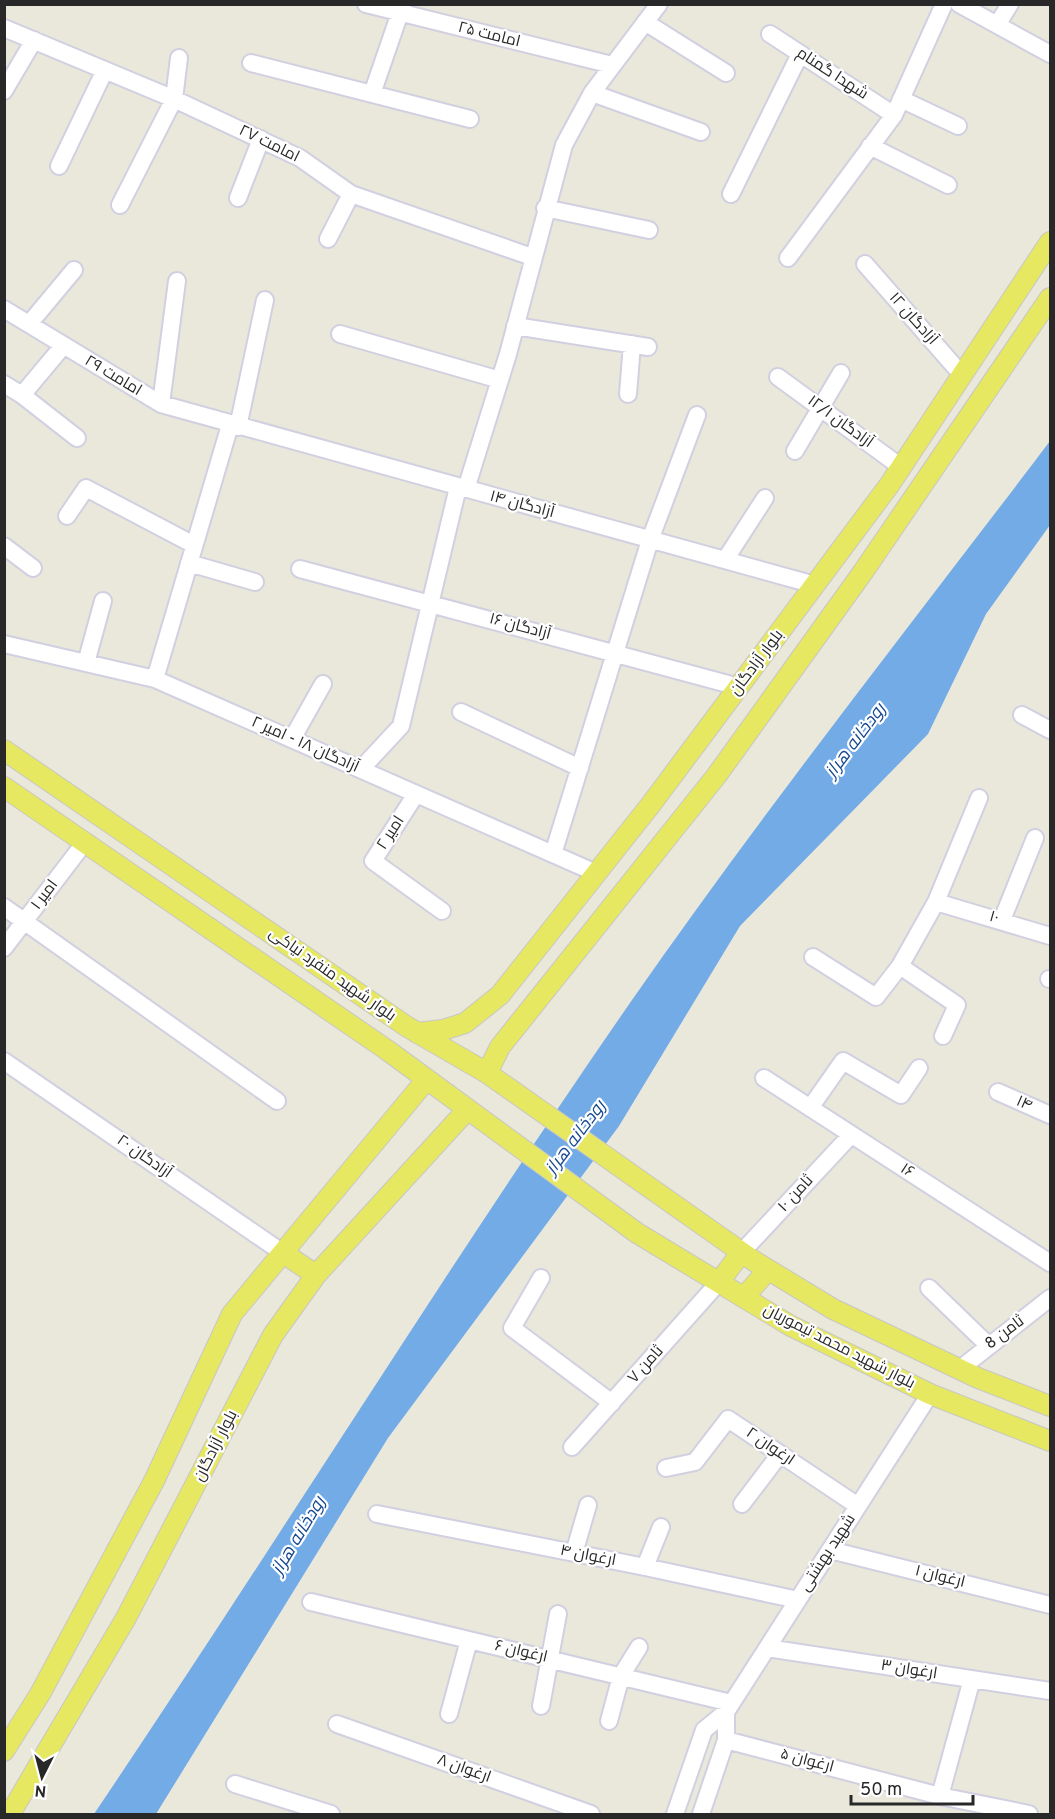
<svg xmlns="http://www.w3.org/2000/svg" width="1055" height="1819" viewBox="0 0 1055 1819" font-family="Overpass,Cairo,sans-serif">
<style>
.water{fill:#73abe7}
.lines{fill:none;stroke-linecap:round;stroke-linejoin:round}
.minor-casing{stroke:#d1d0e1;stroke-width:20}
.major-casing{stroke:#c7c7c7;stroke-width:22}
.minor{stroke:#fff;stroke-width:16}
.major{stroke:#e6e862;stroke-width:20}
.labels{text-anchor:middle;dominant-baseline:central;stroke-width:4.5;stroke-linejoin:round;paint-order:stroke}
.street-label{font-size:16px;fill:#282828;stroke:#fff}
.water-label{font-size:18px;font-style:italic;fill:#154790;stroke:#fff}
</style>
<rect width="100%" height="100%" fill="#eae7db"/>
<path class="water" d="M 1050,441 L 1050,525 L 986,614 L 928,734 L 740,926 L 619,1126 L 388,1438 L 156,1814 L 94,1814 C 276,1544 447,1267 632,1000 C 765,809 910,626 1050,441 Z"/>
<g class="lines">
<defs>
<path id="minor" d="M 366,4 L 612,65
M 959,4 L 1050,54
M 645,22 L 726,73
M 997,25 L 1010,4
M 4,28 L 174,99 L 300,158 L 351,194 L 532,257
M 770,34 L 894,115
M 251,63 L 470,119
M 4,91 L 34,40
M 592,93 L 701,132
M 372,94 L 403,4
M 901,99 L 958,126
M 870,146 L 948,185
M 59,166 L 105,70
M 731,194 L 800,54
M 238,198 L 261,139
M 120,205 L 174,99 L 179,58
M 545,208 L 649,230
M 328,239 L 351,194
M 788,258 L 894,115 L 944,4
M 865,264 L 962,375
M 4,309 L 161,404 L 815,585
M 29,324 L 74,270
M 515,326 L 648,347
M 340,334 L 500,380
M 778,377 L 901,467
M 4,384 L 22,395 L 77,438
M 628,394 L 632,344
M 22,395 L 63,346
M 161,404 L 177,281
M 238,427 L 265,300
M 795,451 L 841,373
M 466,489 L 508,354 L 564,145 L 592,93 L 659,4
M 67,516 L 86,488 L 194,545
M 4,546 L 33,568
M 725,560 L 765,498
M 189,563 L 255,582
M 300,569 L 739,687
M 4,644 L 155,679 L 596,873
M 86,663 L 103,601
M 155,679 L 230,425
M 461,712 L 580,768
M 1022,715 L 1050,730
M 292,739 L 323,684
M 361,769 L 401,726 L 458,487
M 416,794 L 373,861 L 442,911
M 553,854 L 650,540 L 697,415
M 936,902 L 1050,936
M 4,907 L 277,1101
M 1002,920 L 1035,838
M 4,948 L 85,842
M 813,957 L 876,997 L 900,966
M 1049,979 L 1050,979
M 943,1036 L 957,1005 L 900,966 L 936,902 L 979,798
M 4,1061 L 283,1253
M 764,1078 L 1050,1263
M 998,1092 L 1050,1115
M 810,1108 L 843,1061 L 901,1095 L 919,1068
M 741,1253 L 851,1135
M 541,1278 L 512,1328 L 612,1403
M 929,1288 L 988,1345
M 960,1369 L 1050,1298
M 572,1447 L 719,1282
M 666,1468 L 695,1462 L 728,1419 L 858,1506
M 742,1504 L 780,1454
M 377,1514 L 645,1567 L 798,1600
M 830,1550 L 1050,1605
M 574,1553 L 588,1505
M 645,1567 L 661,1527
M 311,1602 L 731,1703
M 767,1648 L 1050,1691
M 541,1706 L 558,1614
M 449,1714 L 469,1640
M 609,1721 L 621,1676 L 639,1647
M 337,1724 L 591,1814
M 726,1740 L 940,1796 L 1029,1814
M 235,1784 L 331,1814
M 940,1796 L 972,1679
M 675,1814 L 704,1730 L 726,1712 L 930,1394
M 701,1814 L 726,1740 L 726,1712"/>
<path id="major" d="M 4,750 L 406,1026 L 487,1073 L 754,1261 L 833,1309 L 978,1378 L 1050,1406
M 4,787 L 387,1050 L 637,1233 L 791,1326 L 930,1394 L 1050,1441
M 417,1033 L 443,1030 L 465,1023 L 500,995 L 652,803 L 890,484 L 1050,242
M 487,1073 L 500,1047 L 717,775 L 863,572 L 1050,298
M 283,1253 L 316,1275
M 719,1282 L 741,1253
M 744,1297 L 768,1270
M 4,1751 L 40,1694 L 154,1481 L 232,1314 L 427,1079
M 10,1814 L 126,1618 L 273,1335 L 316,1275 L 467,1110"/>
</defs>
<use href="#minor" class="minor-casing"/>
<use href="#major" class="major-casing"/>
<use href="#minor" class="minor"/>
<use href="#major" class="major"/>
</g>
<g class="labels">
<g class="street-label">
<text transform="translate(489 35) rotate(14)">امامت ۲۵</text>
<text transform="translate(832 74) rotate(33)">شهدا گمنام</text>
<text transform="translate(269 144) rotate(26)">امامت ۲۷</text>
<text transform="translate(913 319) rotate(48)">آزادگان ۱۲</text>
<text transform="translate(113 376) rotate(31)">امامت ۲۹</text>
<text transform="translate(840 422) rotate(36)">آزادگان ۱۲/۱</text>
<text transform="translate(522 505) rotate(15)">آزادگان ۱۴</text>
<text transform="translate(520 627) rotate(15)">آزادگان ۱۶</text>
<text transform="translate(757 663) rotate(-53)">بلوار آزادگان</text>
<text transform="translate(305 745) rotate(24)">آزادگان ۱۸ - امیر ۲</text>
<text transform="translate(391 833) rotate(-57)">امیر ۲</text>
<text transform="translate(45 895) rotate(-53)">امیر ۱</text>
<text transform="translate(994 918) rotate(16)">۱۰</text>
<text transform="translate(332 975) rotate(35)">بلوار شهید منفرد نیاکی</text>
<text transform="translate(1024 1104) rotate(24)">۱۴</text>
<text transform="translate(144 1157) rotate(35)">آزادگان ۲۰</text>
<text transform="translate(907 1171) rotate(33)">۱۶</text>
<text transform="translate(796 1194) rotate(-47)">ثامن ۱۰</text>
<text transform="translate(1005 1333) rotate(-37)">ثامن 8</text>
<text transform="translate(839 1347) rotate(27)">بلوار شهید محمد تیموریان</text>
<text transform="translate(646 1365) rotate(-48)">ثامن ۷</text>
<text transform="translate(216 1446) rotate(-63)">بلوار آزادگان</text>
<text transform="translate(770 1447) rotate(34)">ارغوان ۲</text>
<text transform="translate(828 1553) rotate(-57)">شهید بهشتی</text>
<text transform="translate(588 1556) rotate(11)">ارغوان ۴</text>
<text transform="translate(940 1577) rotate(14)">ارغوان ۱</text>
<text transform="translate(521 1652) rotate(13)">ارغوان ۶</text>
<text transform="translate(909 1670) rotate(9)">ارغوان ۳</text>
<text transform="translate(807 1761) rotate(15)">ارغوان ۵</text>
<text transform="translate(464 1769) rotate(20)">ارغوان ۸</text>
</g>
<g class="water-label">
<text transform="translate(856 741) rotate(-53)">رودخانه هراز</text>
<text transform="translate(576 1138) rotate(-53)">رودخانه هراز</text>
<text transform="translate(299 1536) rotate(-59)">رودخانه هراز</text>
</g>
</g>
<rect width="1055" height="1819" fill="none" stroke="#282828" stroke-width="12"/>
<g transform="translate(42 1777) rotate(186)" stroke="#ffffff" stroke-width="4.5" paint-order="stroke">
<path d="M0-4.5L10 22L0 15L-10 22Z" fill="#282828"/>
<text y="-9" font-size="16" font-weight="bold" text-anchor="middle" fill="#282828">N</text>
</g>
<path d="M851 1795v9h122v-9" fill="none" stroke="#282828" stroke-width="3"/>
<text x="860" y="1795" font-size="18" fill="#282828" stroke="#ffffff" stroke-width="4.5" paint-order="stroke">50 m</text>
</svg>
